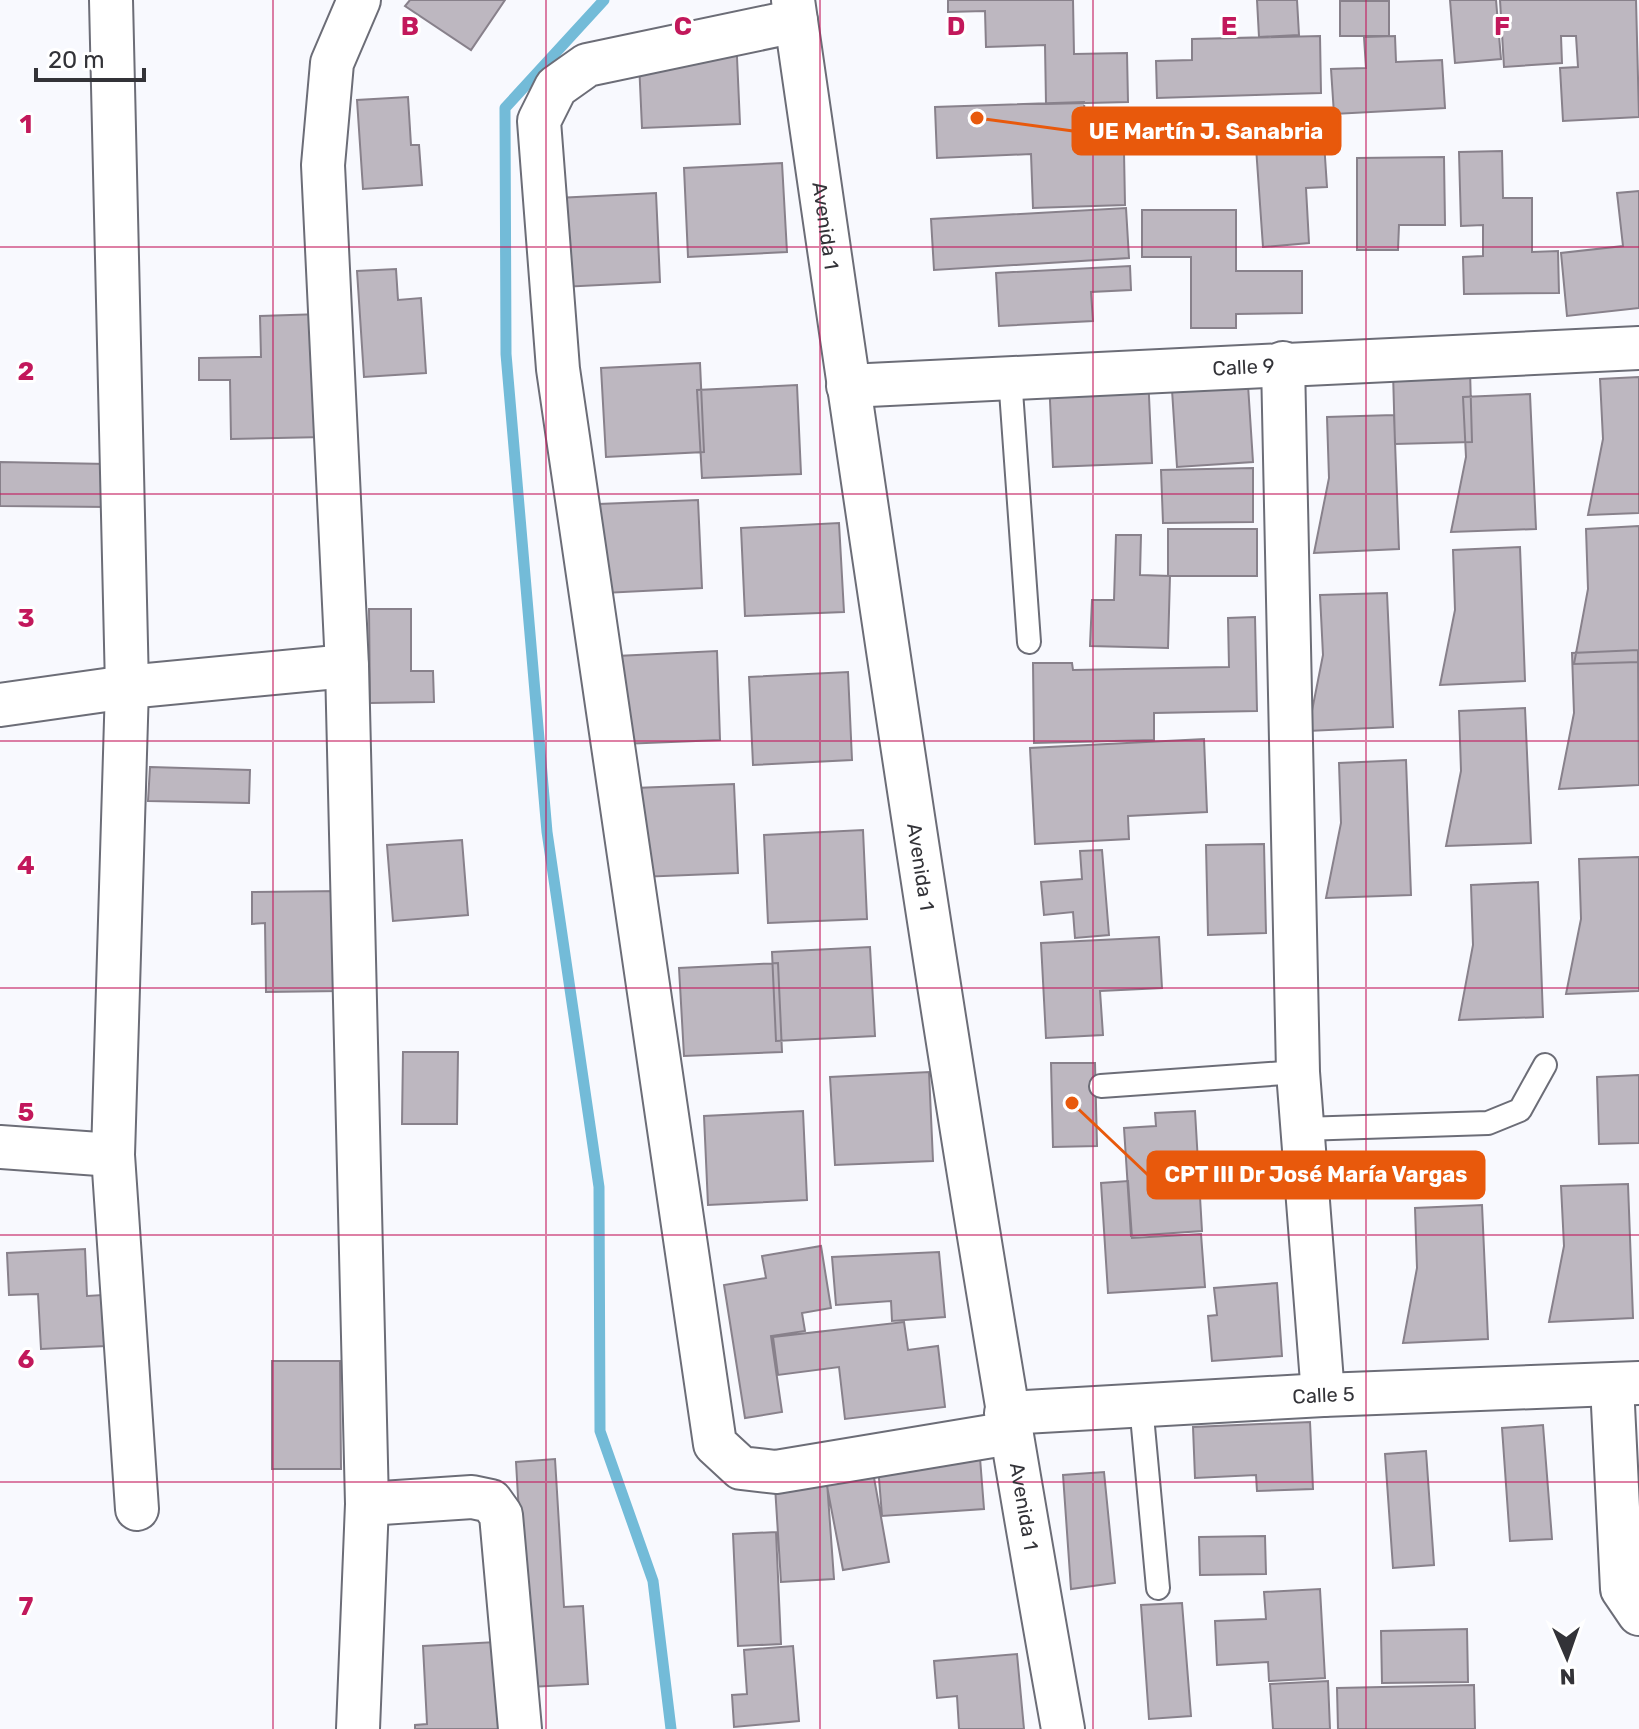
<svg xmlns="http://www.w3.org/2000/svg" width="1639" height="1729" viewBox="0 0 1639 1729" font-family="Rubik,sans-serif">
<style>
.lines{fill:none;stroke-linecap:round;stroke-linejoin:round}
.stream{stroke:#73bbd8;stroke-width:11}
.building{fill:#bdb7c0;stroke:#88818b;stroke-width:2}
.lane-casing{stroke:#6c6d77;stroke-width:26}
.street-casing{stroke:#6c6d77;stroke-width:46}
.lane{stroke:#fff;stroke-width:22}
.street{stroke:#fff;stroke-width:42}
.grid{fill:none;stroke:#c2185b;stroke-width:2;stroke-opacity:0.55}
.labels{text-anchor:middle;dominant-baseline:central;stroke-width:6;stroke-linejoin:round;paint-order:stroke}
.street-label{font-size:20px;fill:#333338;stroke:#fff}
.grid-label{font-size:26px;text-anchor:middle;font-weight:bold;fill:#c2185b;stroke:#fff;stroke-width:6;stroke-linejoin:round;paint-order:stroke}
.leader{fill:none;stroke:#e8590c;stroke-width:3}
.callout-dot{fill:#e8590c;stroke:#fff;stroke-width:3}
.callout{fill:#e8590c;stroke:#e8590c;stroke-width:3}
.callout-label{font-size:22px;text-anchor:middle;font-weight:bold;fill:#fff}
</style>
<rect width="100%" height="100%" fill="#f8f9fe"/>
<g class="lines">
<path class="stream" d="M 604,0 L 505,108 L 506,354 L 547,832 L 599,1187 L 600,1431 L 653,1581 L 671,1729"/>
</g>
<path class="building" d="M 410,0 L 505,0 L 471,50 L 405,6 Z
M 948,0 L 1073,0 L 1074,54 L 1127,53 L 1128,102 L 1046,104 L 1045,45 L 986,47 L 985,11 L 948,12 Z
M 1257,0 L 1297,0 L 1299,35 L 1259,37 Z
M 1450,0 L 1496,0 L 1501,59 L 1455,63 Z
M 1500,0 L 1636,0 L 1639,117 L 1563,121 L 1560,68 L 1578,67 L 1576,36 L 1561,36 L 1562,63 L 1504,67 Z
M 1340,1 L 1389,1 L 1389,36 L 1340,36 Z
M 736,35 L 740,124 L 642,128 L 639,62 Z
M 1320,36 L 1321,93 L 1157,98 L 1156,61 L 1192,60 L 1192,39 Z
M 1395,36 L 1396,62 L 1442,60 L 1445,108 L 1334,114 L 1331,69 L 1366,68 L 1364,37 Z
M 408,97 L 411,145 L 419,145 L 422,185 L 363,189 L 357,100 Z
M 1084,102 L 1087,154 L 1124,152 L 1125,205 L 1033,208 L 1031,154 L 937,158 L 935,107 Z
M 1324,142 L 1327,187 L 1306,188 L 1309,243 L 1263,247 L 1256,147 Z
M 1502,151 L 1503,198 L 1532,198 L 1532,252 L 1558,251 L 1559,293 L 1464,294 L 1463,257 L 1483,256 L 1483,225 L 1461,226 L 1459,152 Z
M 1444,157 L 1445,225 L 1399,225 L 1398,250 L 1357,250 L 1357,158 Z
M 782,163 L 787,252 L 688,257 L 684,168 Z
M 1639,191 L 1639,308 L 1567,316 L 1561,253 L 1623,246 L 1617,193 Z
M 656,193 L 660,282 L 561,287 L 557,198 Z
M 1126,208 L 1129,258 L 934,270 L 931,219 Z
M 1142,210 L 1236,210 L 1236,271 L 1302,271 L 1302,313 L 1236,314 L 1236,328 L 1191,328 L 1191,257 L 1142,257 Z
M 1130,266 L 1131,290 L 1091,292 L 1093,321 L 999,326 L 996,273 Z
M 396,269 L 398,300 L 421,298 L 426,373 L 364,377 L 357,271 Z
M 321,314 L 324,437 L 231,439 L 230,380 L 199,380 L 199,358 L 261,357 L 260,316 Z
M 700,363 L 704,452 L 606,457 L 601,368 Z
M 1470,370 L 1472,442 L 1395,444 L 1393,372 Z
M 1148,374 L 1152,463 L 1053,467 L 1049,379 Z
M 1639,377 L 1639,513 L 1588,515 L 1603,439 L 1600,379 Z
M 797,385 L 801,474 L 702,478 L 697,390 Z
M 1248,385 L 1253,462 L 1177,467 L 1172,390 Z
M 1530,394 L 1536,529 L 1451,532 L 1466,457 L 1463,397 Z
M 1394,415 L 1399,549 L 1314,553 L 1329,478 L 1327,417 Z
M 0,462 L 108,464 L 108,507 L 0,506 Z
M 1253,468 L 1253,522 L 1163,523 L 1161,470 Z
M 698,500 L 702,588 L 604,593 L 599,504 Z
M 839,523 L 844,612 L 745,616 L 741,528 Z
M 1639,526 L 1639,662 L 1574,664 L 1588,589 L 1586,529 Z
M 1168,529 L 1257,529 L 1257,576 L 1168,576 Z
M 1116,535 L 1141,535 L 1140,575 L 1170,576 L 1168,648 L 1090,646 L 1092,600 L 1114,600 Z
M 1520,547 L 1525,681 L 1440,685 L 1455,610 L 1453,550 Z
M 1387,593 L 1393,727 L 1308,731 L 1323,655 L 1320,595 Z
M 369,609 L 411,609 L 411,671 L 433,671 L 434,702 L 370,703 Z
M 1255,617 L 1257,711 L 1154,713 L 1154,740 L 1034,743 L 1033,663 L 1072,663 L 1073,670 L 1229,667 L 1228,618 Z
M 1638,650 L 1639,785 L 1559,789 L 1574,713 L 1572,653 Z
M 717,651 L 720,740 L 622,744 L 617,656 Z
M 848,672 L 852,760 L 753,765 L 749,677 Z
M 1525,708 L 1531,843 L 1446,846 L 1461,771 L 1459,711 Z
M 1204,739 L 1207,812 L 1128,816 L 1129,839 L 1035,844 L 1030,748 Z
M 1406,760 L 1411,895 L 1326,898 L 1341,823 L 1339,763 Z
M 150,767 L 250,770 L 249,803 L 148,801 Z
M 734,784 L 738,873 L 639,877 L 635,788 Z
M 863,830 L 867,919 L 768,923 L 764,835 Z
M 462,840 L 468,915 L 393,921 L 387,845 Z
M 1264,844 L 1266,933 L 1208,935 L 1206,845 Z
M 1102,850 L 1109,935 L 1075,938 L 1073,912 L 1044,915 L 1041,882 L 1082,879 L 1080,851 Z
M 1639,857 L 1639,991 L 1566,994 L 1581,919 L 1579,859 Z
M 1538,882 L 1543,1017 L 1459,1020 L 1473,945 L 1471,885 Z
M 340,891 L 341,991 L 266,992 L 265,923 L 252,924 L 252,892 Z
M 1159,937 L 1162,988 L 1100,991 L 1103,1035 L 1046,1038 L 1041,943 Z
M 870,947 L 875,1036 L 776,1041 L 772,952 Z
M 778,963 L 782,1052 L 684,1056 L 679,968 Z
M 403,1052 L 458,1052 L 457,1124 L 402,1124 Z
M 1051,1063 L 1095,1063 L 1097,1146 L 1053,1147 Z
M 929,1072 L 933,1161 L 835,1165 L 830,1077 Z
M 1639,1075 L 1639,1143 L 1599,1144 L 1597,1077 Z
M 803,1111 L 807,1200 L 708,1205 L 704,1116 Z
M 1195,1111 L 1202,1231 L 1131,1236 L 1124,1128 L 1156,1126 L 1155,1113 Z
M 1128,1181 L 1132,1238 L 1201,1234 L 1205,1287 L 1108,1293 L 1101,1183 Z
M 1628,1184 L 1633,1318 L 1549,1322 L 1564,1246 L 1561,1186 Z
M 1482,1205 L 1488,1339 L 1403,1343 L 1417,1268 L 1415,1208 Z
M 821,1246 L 831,1308 L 802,1313 L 805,1331 L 771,1336 L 782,1412 L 745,1418 L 724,1285 L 766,1278 L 762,1256 Z
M 85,1249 L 87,1296 L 103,1295 L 106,1346 L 41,1349 L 38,1294 L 9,1295 L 7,1253 Z
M 939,1252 L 945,1317 L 892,1321 L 891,1301 L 836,1305 L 832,1257 Z
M 1277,1283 L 1282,1356 L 1212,1361 L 1208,1316 L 1217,1315 L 1214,1288 Z
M 904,1322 L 908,1350 L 938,1346 L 945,1407 L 845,1419 L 839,1367 L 778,1375 L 773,1337 Z
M 272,1361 L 340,1361 L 341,1469 L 272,1469 Z
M 1310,1422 L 1313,1489 L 1257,1491 L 1256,1475 L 1195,1478 L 1193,1427 Z
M 1543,1425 L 1552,1539 L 1510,1541 L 1502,1428 Z
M 1426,1451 L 1434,1565 L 1393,1568 L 1385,1454 Z
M 980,1458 L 984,1509 L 882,1516 L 878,1466 Z
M 555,1459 L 564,1607 L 583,1606 L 588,1684 L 529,1687 L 516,1462 Z
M 873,1472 L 889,1562 L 843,1570 L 826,1481 Z
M 1104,1472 L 1115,1583 L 1071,1589 L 1063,1475 Z
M 827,1482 L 834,1579 L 781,1582 L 775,1486 Z
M 776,1532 L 781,1644 L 738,1646 L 733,1534 Z
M 1265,1536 L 1266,1574 L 1200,1575 L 1199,1537 Z
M 1320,1589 L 1325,1678 L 1269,1681 L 1268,1662 L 1217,1665 L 1215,1621 L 1266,1619 L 1264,1592 Z
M 1182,1603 L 1191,1716 L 1149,1719 L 1141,1605 Z
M 1467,1629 L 1468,1682 L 1382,1683 L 1381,1631 Z
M 496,1642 L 502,1729 L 415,1729 L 415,1725 L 427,1724 L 423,1646 Z
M 793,1646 L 799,1721 L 734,1727 L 732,1695 L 747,1694 L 744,1650 Z
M 1017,1654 L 1024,1729 L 959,1729 L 957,1696 L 937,1698 L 934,1661 Z
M 1328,1681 L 1330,1729 L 1273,1729 L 1270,1684 Z
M 1474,1685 L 1475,1729 L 1338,1729 L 1337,1688 Z"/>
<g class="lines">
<defs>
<path id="lane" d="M 1010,377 L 1029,642
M 1101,1086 L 1298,1072
M 1302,1129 L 1488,1123 L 1520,1110 L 1545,1065
M 1141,1405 L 1158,1588"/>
<g id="street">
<path d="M 111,0 L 127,687 L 113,1155 L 137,1509"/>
<path id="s1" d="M 793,0 C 876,577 960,1155 1063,1729"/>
<path d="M 796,21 L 587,65 L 556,87 L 539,121 L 558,369 L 715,1444 L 741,1468 L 776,1472 L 1010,1433"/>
<path d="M 1283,363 L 1298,1072 L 1323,1395"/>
<path id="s2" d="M 848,386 L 1639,348"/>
<path d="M 0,705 L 127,687 L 347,666"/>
<path d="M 0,1147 L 113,1155"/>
<path d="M 1612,1385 L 1622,1589 L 1639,1614"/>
<path id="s3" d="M 1006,1413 L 1323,1395 L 1639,1383"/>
<path d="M 367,1504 L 472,1497 L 491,1501 L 501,1515 L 520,1729"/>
<path d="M 358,1729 L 367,1504 L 347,666 L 323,165 L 332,63 L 359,0"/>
</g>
</defs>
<use href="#lane" class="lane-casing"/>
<use href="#street" class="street-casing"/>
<use href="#lane" class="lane"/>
<use href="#street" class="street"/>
</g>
<path class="grid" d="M 273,0 L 273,1729M 546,0 L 546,1729M 820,0 L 820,1729M 1093,0 L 1093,1729M 1366,0 L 1366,1729M 0,247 L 1639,247M 0,494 L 1639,494M 0,741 L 1639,741M 0,988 L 1639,988M 0,1235 L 1639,1235M 0,1482 L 1639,1482"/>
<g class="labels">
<g class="street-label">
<text stroke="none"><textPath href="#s1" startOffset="228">Avenida 1</textPath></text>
<text stroke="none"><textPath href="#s2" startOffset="396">Calle 9</textPath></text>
<text stroke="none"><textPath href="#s1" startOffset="876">Avenida 1</textPath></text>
<text stroke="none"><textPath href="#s3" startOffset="318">Calle 5</textPath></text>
<text stroke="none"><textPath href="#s1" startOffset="1524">Avenida 1</textPath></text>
</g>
</g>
<g class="grid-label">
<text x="410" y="35">B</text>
<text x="683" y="35">C</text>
<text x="956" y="35">D</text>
<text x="1229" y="35">E</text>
<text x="1502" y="35">F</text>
<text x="26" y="133">1</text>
<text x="26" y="380">2</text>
<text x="26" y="627">3</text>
<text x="26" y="874">4</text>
<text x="26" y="1121">5</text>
<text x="26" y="1368">6</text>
<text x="26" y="1615">7</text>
</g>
<path class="leader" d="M977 118L1073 131M1072 1103L1148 1175"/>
<g class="callout-dot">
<circle cx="977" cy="118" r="8"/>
<circle cx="1072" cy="1103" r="8"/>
</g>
<g class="callout">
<rect x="1073" y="108" width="267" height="46" rx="8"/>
<rect x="1148" y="1152" width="336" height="46" rx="8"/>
</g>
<g class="callout-label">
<text x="1206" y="139">UE Martín J. Sanabria</text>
<text x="1316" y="1182">CPT III Dr José María Vargas</text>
</g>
<g transform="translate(1567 1657) rotate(178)" stroke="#ffffff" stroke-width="6" paint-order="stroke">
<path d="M0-6L14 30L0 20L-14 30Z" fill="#333338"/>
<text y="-12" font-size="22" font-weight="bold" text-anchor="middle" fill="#333338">N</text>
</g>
<path d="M36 68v12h108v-12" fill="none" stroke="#333338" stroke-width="4"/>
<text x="48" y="68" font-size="24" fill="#333338" stroke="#ffffff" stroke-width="6" paint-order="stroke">20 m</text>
</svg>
